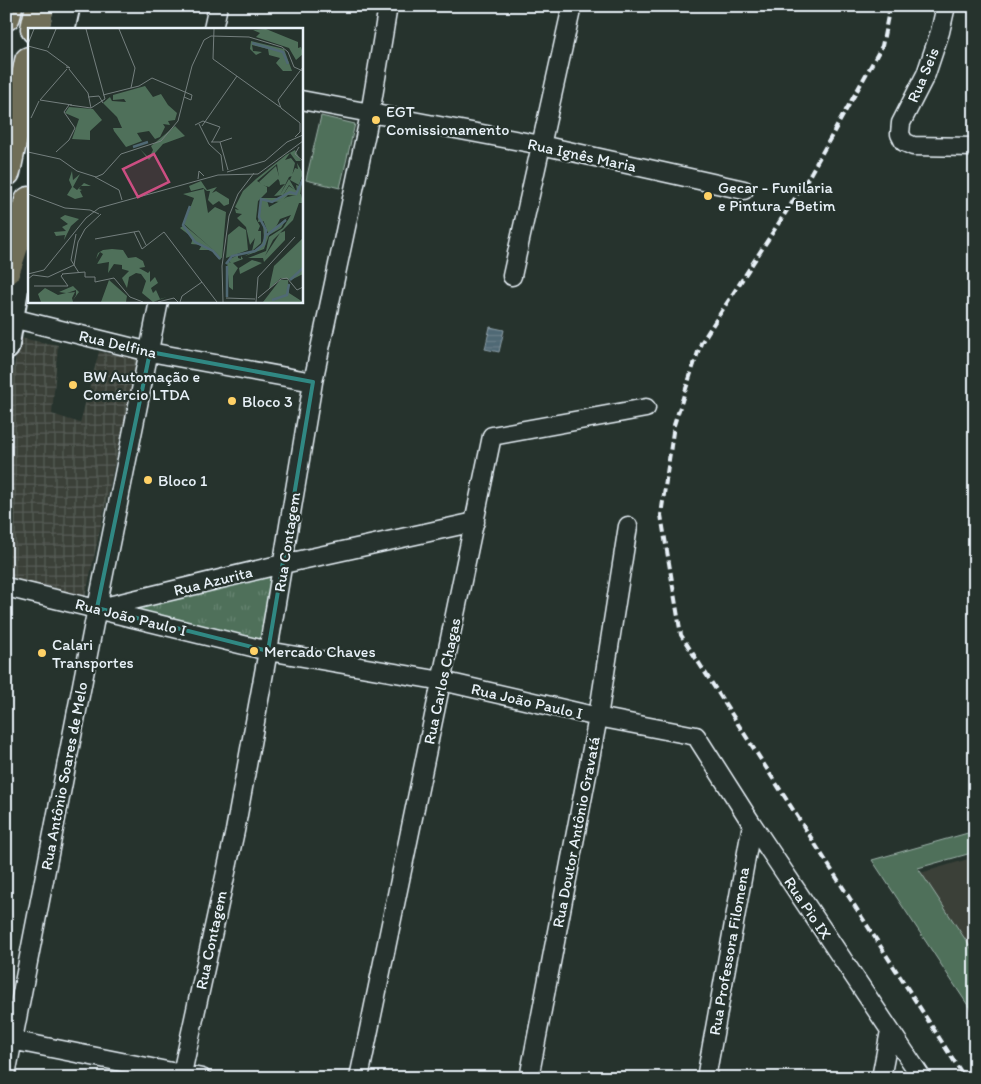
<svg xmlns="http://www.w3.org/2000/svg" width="981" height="1084" viewBox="0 0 981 1084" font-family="Itim,sans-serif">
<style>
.built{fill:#3a4038}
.industrial{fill:url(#industrial-grid)}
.grass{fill:#4f705a;stroke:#9cb0a9}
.park{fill:url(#park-tufts);stroke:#9cb0a9}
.water{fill:url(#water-rules);stroke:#8d9fa9}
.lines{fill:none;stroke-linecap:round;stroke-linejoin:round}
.minor-casing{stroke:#e8f1f8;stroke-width:21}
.secondary-casing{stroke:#e8f1f8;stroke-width:29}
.motorway-casing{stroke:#e8f1f8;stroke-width:31}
.minor{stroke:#26332d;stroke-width:18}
.secondary{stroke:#26332d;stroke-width:25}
.motorway{stroke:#706e59;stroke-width:28}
.rail{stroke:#e8f1f8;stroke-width:4;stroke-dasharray:8 4;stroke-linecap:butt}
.marked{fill:none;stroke:#308883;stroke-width:4;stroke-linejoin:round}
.poi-dot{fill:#ffd166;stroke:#26332d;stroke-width:2}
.labels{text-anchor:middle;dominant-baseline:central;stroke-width:4.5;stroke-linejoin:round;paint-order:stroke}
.street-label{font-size:16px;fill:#e8f1f8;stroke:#26332d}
.poi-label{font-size:16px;fill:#e8f1f8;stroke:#26332d;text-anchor:start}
.inset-river{fill:none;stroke:#506974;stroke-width:2.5}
.inset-road{fill:none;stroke:#747f7e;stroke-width:1}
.view{fill:#cc4e82;fill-opacity:0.15;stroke:#cc4e82;stroke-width:2.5}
.inset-edge{fill:none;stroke:#e8f1f8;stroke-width:2.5}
</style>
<defs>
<pattern id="industrial-grid" width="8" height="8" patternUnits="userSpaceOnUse" patternTransform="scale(1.25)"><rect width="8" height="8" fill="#3a4038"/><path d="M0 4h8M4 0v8" fill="none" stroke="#565c56"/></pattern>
<pattern id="park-tufts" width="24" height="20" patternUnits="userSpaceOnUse" patternTransform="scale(1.25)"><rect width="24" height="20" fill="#4f705a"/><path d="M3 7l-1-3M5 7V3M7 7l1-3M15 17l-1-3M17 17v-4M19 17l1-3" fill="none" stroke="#688572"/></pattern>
<pattern id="water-rules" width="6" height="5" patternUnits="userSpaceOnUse" patternTransform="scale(1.25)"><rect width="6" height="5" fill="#506974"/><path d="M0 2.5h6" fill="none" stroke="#697f89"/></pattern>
</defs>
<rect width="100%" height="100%" fill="#26332d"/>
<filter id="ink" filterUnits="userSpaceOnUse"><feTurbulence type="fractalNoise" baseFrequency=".02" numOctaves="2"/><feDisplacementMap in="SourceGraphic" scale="10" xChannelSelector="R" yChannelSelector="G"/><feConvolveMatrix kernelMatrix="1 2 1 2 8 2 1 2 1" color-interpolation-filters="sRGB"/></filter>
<g filter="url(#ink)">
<path class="built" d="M 975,857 L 975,971 L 907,877 Z"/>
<path class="industrial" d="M 20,338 L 58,345 L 52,414 L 80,423 L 99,352 L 138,358 L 85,598 L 6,581 L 6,405 Z"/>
<path class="grass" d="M 321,116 L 355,124 L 340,188 L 306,180 Z
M 975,831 L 975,852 L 918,868 L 975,954 L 975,1016 L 872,860 Z"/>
<path class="park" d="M 281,568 L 264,643 L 115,609 Z"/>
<path class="water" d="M 490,327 L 504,330 L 499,352 L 485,349 Z"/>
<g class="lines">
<defs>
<path id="minor" d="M 946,6 L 940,32 L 926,74 L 901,123 L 900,134 L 904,142 L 913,146 L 975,147
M 213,29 L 218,6
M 301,100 L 541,145 L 744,190
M 512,276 L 572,6
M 12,318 L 150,352 L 313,382
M 6,587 L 268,651 L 442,681 L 598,717 L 696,736 L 752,824 L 922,1078
M 100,608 L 274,566 L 475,522
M 6,1039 L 202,1078
M 6,1075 L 97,608 L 159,301
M 181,1078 L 235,831 L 268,651 L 313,382 L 370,114 L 388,6
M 359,1078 L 492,436 L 646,408
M 529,1078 L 598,717 L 628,526
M 706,1078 L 752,824
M 881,1078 L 890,1031"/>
<path id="secondary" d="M 62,29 L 67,6
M 6,347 L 23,243"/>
<path id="motorway" d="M 6,16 L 8,6
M 35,29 L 40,6
M 6,172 L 29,61
M 6,270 L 29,201"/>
</defs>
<use href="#minor" class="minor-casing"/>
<use href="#secondary" class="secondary-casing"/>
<use href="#motorway" class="motorway-casing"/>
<use href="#minor" class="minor"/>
<use href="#secondary" class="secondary"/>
<use href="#motorway" class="motorway"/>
<path class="rail" d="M 890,6 L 882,46 L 808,178 L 701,343 L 674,425 L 661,515 L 681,635 L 965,1078"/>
</g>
</g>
<path class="marked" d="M 150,352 L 313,382 L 268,651 L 97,608 Z"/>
<g class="poi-dot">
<circle cx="376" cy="120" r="5"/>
<circle cx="708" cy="196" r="5"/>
<circle cx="73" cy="385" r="5"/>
<circle cx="232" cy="401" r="5"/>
<circle cx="148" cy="480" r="5"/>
<circle cx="254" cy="651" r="5"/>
<circle cx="42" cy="653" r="5"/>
</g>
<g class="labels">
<g class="street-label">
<text transform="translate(923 75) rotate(-67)">Rua Seis</text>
<text transform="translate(582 155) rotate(12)">Rua Ignês Maria</text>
<text transform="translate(118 344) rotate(13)">Rua Delfina</text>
<text transform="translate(287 542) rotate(-81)">Rua Contagem</text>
<text transform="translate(213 581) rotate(-14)">Rua Azurita</text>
<text transform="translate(131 617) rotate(14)">Rua João Paulo I</text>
<text transform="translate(442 681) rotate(-78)">Rua Carlos Chagas</text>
<text transform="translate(527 701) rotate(13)">Rua João Paulo I</text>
<text transform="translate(64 776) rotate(-79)">Rua Antônio Soares de Melo</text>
<text transform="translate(576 832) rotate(-79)">Rua Doutor Antônio Gravatá</text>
<text transform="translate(808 908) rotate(56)">Rua Pio IX</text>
<text transform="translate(211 940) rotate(-78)">Rua Contagem</text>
<text transform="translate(729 951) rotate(-80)">Rua Professora Filomena</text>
</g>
<g class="poi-label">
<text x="386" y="111">EGT<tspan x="386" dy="18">Comissionamento</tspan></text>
<text x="718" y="187">Gecar - Funilaria<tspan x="718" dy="18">e Pintura - Betim</tspan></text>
<text x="83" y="376">BW Automação e<tspan x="83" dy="18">Comércio LTDA</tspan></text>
<text x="242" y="401">Bloco 3</text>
<text x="158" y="480">Bloco 1</text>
<text x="52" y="644">Calari<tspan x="52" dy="18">Transportes</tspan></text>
<text x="264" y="651">Mercado Chaves</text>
</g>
</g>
<g transform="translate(28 28)">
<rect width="275" height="275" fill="#26332d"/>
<path d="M 147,98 L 157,108 L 135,116 L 121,132 L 112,121 L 121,130 L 125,122 L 123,118 ZM 267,122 L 273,133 L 268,133 L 262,125 L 257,132 L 263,130 L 267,135 L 264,148 L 261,149 L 252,167 L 261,151 L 268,163 L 261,157 L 255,167 L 246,168 L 257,156 L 252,157 L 249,136 L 229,153 L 239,159 L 239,164 L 230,173 L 228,191 L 232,198 L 230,203 L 233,203 L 233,215 L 224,223 L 227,210 L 222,217 L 218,199 L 209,190 L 214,186 L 208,185 L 207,181 L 211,182 L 207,179 L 215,163 L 228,151 L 258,127 ZM 269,135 L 275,145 L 271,157 L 262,152 L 267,140 L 270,141 ZM 173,153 L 179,162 L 189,159 L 184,165 L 188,163 L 201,171 L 201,176 L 196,178 L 191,173 L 185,177 L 180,172 L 182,163 L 179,163 L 175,160 L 163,163 L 161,158 ZM 176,161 L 180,185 L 187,179 L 198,184 L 194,230 L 156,196 L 166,170 L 155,166 ZM 273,166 L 275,175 L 271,175 L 265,192 L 245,212 L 237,228 L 252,205 L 257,203 L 257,212 L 236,234 L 235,230 L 220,230 L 238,223 L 241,209 L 255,200 L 263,187 L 252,191 L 248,199 L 250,199 L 240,205 L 234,189 L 236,173 L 239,172 L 241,179 L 259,169 ZM 211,198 L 218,202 L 220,222 L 198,230 L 200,207 ZM 210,227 L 210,230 L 213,231 L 213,228 L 215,231 L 205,235 L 210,240 L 205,248 L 205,262 L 201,259 L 199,233 L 203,235 L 200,232 ZM 224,232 L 234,235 L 212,246 L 211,240 Z" fill="#4f705a"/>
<path d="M 238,1 L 270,14 L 270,20 L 273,19 L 275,26 L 268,32 L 261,20 L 228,9 L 232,5 L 225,2 ZM 223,13 L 256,21 L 264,43 L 255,43 L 248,35 L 252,30 L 241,27 L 240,21 L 224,17 L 225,23 L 234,24 L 228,27 L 222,21 ZM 117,58 L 125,69 L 133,66 L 140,77 L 149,85 L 147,92 L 140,93 L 142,97 L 135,96 L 137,99 L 132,109 L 127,111 L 121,103 L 109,105 L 114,113 L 98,119 L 86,103 L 85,100 L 94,100 L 89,89 L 75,75 L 82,69 L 84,73 L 98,74 L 96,71 L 85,72 L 85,67 ZM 41,79 L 65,81 L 74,92 L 62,103 L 62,112 L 44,111 L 51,91 L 37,85 ZM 248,138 L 253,155 L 250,151 L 241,159 L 234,157 L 231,154 ZM 44,143 L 45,152 L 52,146 L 45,159 L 49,162 L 56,155 L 63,158 L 53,158 L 51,161 L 54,162 L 52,163 L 55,169 L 47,171 L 39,167 L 44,159 L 41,152 ZM 275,147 L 272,168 L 260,167 L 253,174 L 236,173 L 236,193 L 230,194 L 233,170 L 253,170 L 261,158 L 269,163 L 268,157 L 271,158 ZM 37,187 L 51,191 L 43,198 L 36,212 L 37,207 L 28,208 L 26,204 L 38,203 L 34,199 L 40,196 L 32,190 ZM 259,190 L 253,200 L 241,207 L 236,221 L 217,228 L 232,219 L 236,211 L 235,195 L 239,206 ZM 156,197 L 194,229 L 192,232 L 183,222 L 171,222 L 174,217 L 163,216 L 165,210 L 152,200 ZM 275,210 L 275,246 L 263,252 L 253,250 L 241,261 L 246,238 ZM 84,221 L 95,222 L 100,230 L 108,229 L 115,233 L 117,239 L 111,240 L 120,245 L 122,243 L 122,254 L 127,249 L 130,255 L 123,260 L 125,265 L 128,262 L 132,271 L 139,269 L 125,274 L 114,265 L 118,253 L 113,246 L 108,245 L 101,249 L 99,260 L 94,250 L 101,243 L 94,241 L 94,237 L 86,236 L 80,245 L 81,234 L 69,236 L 75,226 L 72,224 L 68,231 L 70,225 L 75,222 ZM 81,252 L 99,268 L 98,274 L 73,274 ZM 252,252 L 260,252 L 261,265 L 275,274 L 235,274 ZM 45,258 L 51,264 L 45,272 L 48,267 L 48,262 L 39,265 L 47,264 L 44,270 L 45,274 L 13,274 L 10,266 L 17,260 L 30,267 L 38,265 L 31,264 Z" fill="#4f705a"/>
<path class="inset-river" d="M 224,15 L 255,24 L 260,36M 105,119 L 120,114M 162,178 L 155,197 L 167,214 L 185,223 L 192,231M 239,207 L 258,192M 198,236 L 204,228 L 227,223 L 236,216 L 238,202 L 231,189 L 233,171 L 244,174 L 262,164 L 268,166 L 275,151M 199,238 L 199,269M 262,252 L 275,240M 244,272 L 259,267 L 261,256"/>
<path class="inset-road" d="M 91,1 L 107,40 L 103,60M 186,1 L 185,31 L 252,79M 0,16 L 6,1M 0,18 L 19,23 L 42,40 L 38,39M 20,20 L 28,1M 41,41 L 60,65 L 63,80M 75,67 L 111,58 L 124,50 L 164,67 L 163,72 L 156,69M 60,69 L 71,68 L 75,75M 12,72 L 39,41M 12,72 L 44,77M 42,77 L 63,80 L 77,71 L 58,1M 3,90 L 11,73M 171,96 L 181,116 L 193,127 L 195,143M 167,97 L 175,93 L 192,99 L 184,114M 174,98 L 209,48M 267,109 L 272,104 L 272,95 L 253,80 L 250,72 L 275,39M 183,114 L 192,114 L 204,110M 192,114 L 200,142M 271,119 L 267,126 L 275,133M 0,124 L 32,131 L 49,143 L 68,149 L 75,146 L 93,126 L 133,113 L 150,93 L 164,38 L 176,12 L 183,8 L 221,9 L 254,19 L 260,24 L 266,39 L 275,43M 28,124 L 41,112 L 47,100 L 36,84 L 41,77M 199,144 L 237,133 L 259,114 L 275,107M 67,149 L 91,162 L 94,172M 170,151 L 171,143 L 176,148M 0,166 L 37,180M 37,180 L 62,182 L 71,186M 106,204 L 114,221 L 136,204 L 189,274M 48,206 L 43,232 L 51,245M 67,211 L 111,203 L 118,217M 0,246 L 16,242 L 58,190 L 71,180 L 190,147 L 230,146 L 275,113M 34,246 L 57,244 L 57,249 L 67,249 L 67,254 L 86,250 L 102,269 L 115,274M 0,251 L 5,247 L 20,249 L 46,237 L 50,214 L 57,201 L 73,186M 6,258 L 40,258 L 33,248 L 35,246M 198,270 L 227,271M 230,270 L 253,251 L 259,250 L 269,262 L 275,259M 130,274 L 146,270 L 150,274M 152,274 L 154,268 L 174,254M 195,274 L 194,238 L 201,188 L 210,166 L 226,145M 228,274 L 230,249 L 267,209"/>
<path class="view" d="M 126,126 L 141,154 L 110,169 L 95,141 Z"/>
<rect width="275" height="275" class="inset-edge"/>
</g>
<rect width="981" height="1084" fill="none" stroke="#26332d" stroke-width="25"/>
<rect x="12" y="12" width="956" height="1059" fill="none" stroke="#e8f1f8" stroke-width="2" filter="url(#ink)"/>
</svg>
